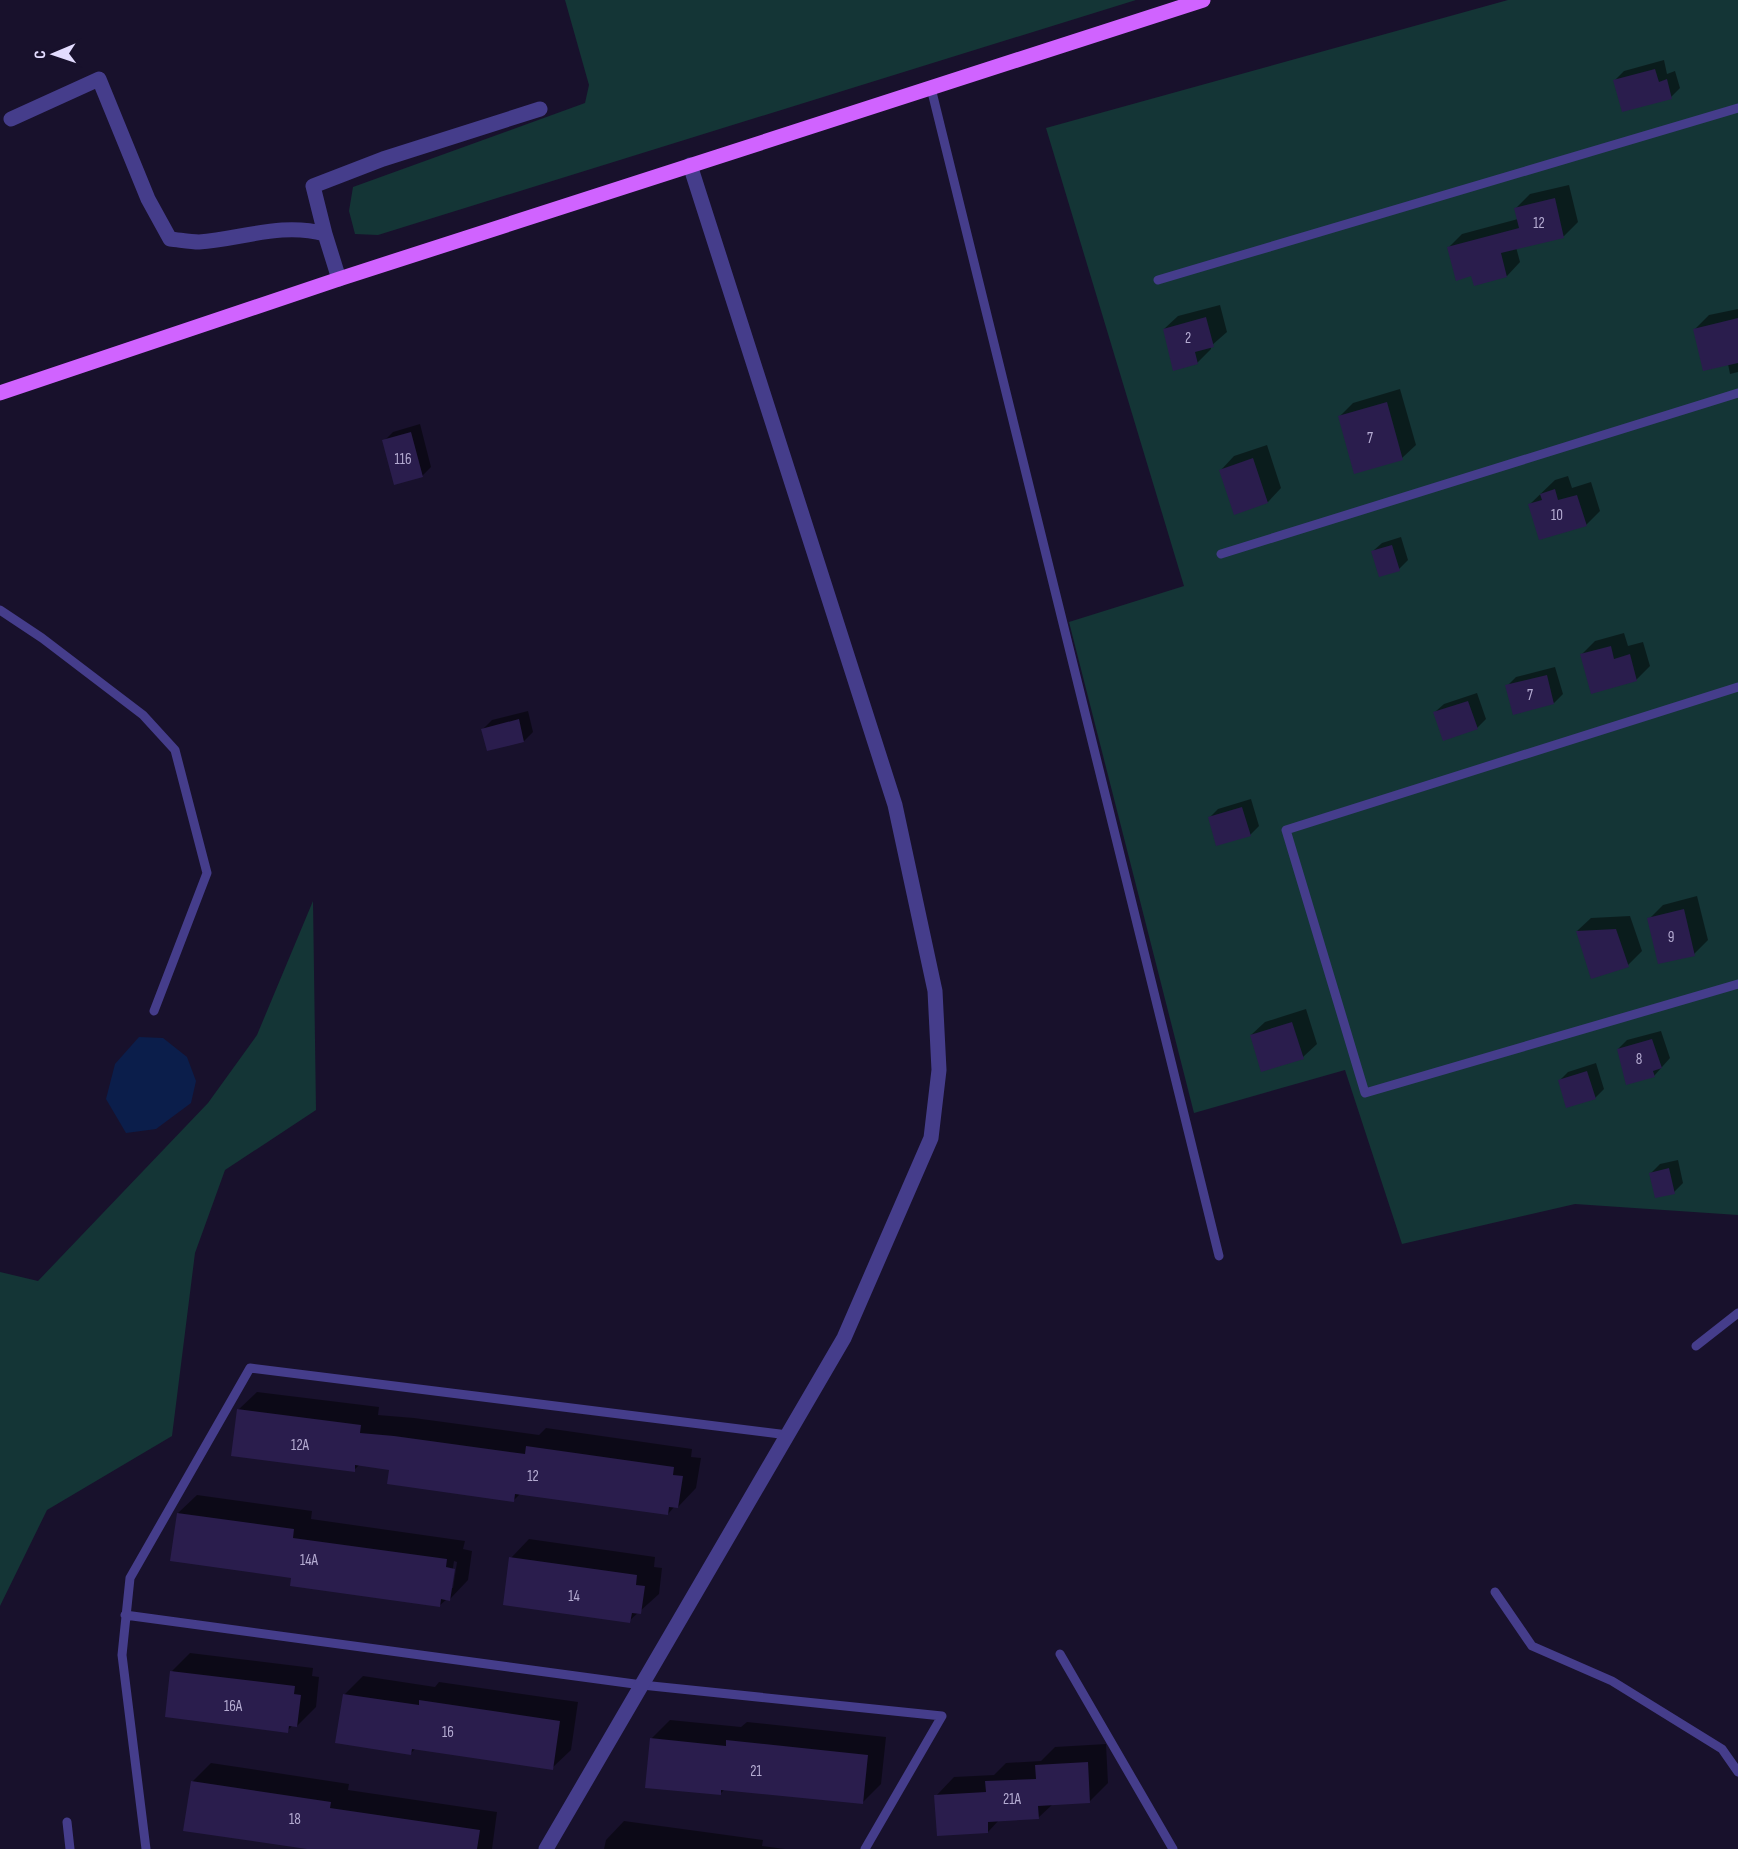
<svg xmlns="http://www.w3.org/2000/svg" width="1738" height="1849" viewBox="0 0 1738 1849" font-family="'Sofia Sans Condensed',sans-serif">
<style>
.green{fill:#143536}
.water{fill:#0b1e4b}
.shadow{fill:#0007;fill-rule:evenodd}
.building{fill:#2a1d4d}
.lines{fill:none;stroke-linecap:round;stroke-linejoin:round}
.lane{stroke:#453d8b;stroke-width:9}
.street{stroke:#453d8b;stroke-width:15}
.primary{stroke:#d063ff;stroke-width:15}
.labels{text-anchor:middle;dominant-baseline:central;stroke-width:4.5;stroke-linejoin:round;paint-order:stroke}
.number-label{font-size:15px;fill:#b5acd2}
</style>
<rect width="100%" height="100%" fill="#18112c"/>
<path class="green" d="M 565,0 L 1136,0 L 378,235 L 355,234 L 349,211 L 353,187 L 585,103 L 589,85 Z
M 1508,0 L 1738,0 L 1738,1215 L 1575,1204 L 1402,1244 L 1345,1070 L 1194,1113 L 1069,622 L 1184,586 L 1046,128 Z
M 313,901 L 316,1110 L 225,1170 L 195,1253 L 172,1436 L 47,1510 L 0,1606 L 0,1272 L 38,1281 L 208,1103 L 257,1035 Z"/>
<path class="water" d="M 139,1037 L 163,1038 L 187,1057 L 196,1081 L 191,1103 L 156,1129 L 126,1133 L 106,1099 L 115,1064 Z"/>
<path class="shadow" d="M 1664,60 L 1667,74 L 1675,71 L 1680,88 L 1671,97 L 1615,80 L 1624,71 Z
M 1569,185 L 1578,222 L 1564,236 L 1516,247 L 1520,262 L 1507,276 L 1472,275 L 1448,248 L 1462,234 L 1518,219 L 1516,208 L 1530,194 Z
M 1220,305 L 1227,332 L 1211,346 L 1211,349 L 1197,363 L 1164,329 L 1178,316 Z
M 1738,309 L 1738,372 L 1730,374 L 1728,364 L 1695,329 L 1709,315 Z
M 1400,389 L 1416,445 L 1402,458 L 1340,416 L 1353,403 Z
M 420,424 L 431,467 L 422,476 L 384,441 L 393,432 Z
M 1267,445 L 1281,488 L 1268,502 L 1235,513 L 1221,470 L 1234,456 Z
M 1568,476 L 1572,488 L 1591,482 L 1600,511 L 1586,525 L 1529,505 L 1555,480 Z
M 1401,537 L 1408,560 L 1399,569 L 1373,551 L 1382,543 Z
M 1624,633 L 1628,646 L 1643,642 L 1650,666 L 1636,680 L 1581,655 L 1595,641 Z
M 1555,667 L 1563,694 L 1554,703 L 1507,686 L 1516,677 Z
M 1477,693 L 1486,719 L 1477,728 L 1435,712 L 1444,704 Z
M 528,711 L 533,732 L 524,741 L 483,729 L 492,720 Z
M 1251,799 L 1259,826 L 1250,835 L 1209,818 L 1218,809 Z
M 1697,896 L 1708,940 L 1694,954 L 1649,919 L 1663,905 Z
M 1630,916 L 1642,951 L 1628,965 L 1577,931 L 1591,918 Z
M 1306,1009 L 1317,1044 L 1303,1057 L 1251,1035 L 1265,1022 Z
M 1661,1031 L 1670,1058 L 1654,1076 L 1618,1049 L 1627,1040 Z
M 1596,1063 L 1604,1089 L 1595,1098 L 1559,1081 L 1568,1072 Z
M 1678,1160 L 1683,1183 L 1674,1192 L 1651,1173 L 1660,1164 Z
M 257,1392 L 379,1407 L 378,1415 L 414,1418 L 539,1435 L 546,1428 L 692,1449 L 691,1457 L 701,1458 L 696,1488 L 678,1507 L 675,1506 L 668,1514 L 521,1493 L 513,1501 L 391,1468 L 360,1464 L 354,1470 L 238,1410 Z
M 197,1495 L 312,1511 L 311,1519 L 465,1541 L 463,1549 L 472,1551 L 468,1580 L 450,1599 L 447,1599 L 439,1606 L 293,1577 L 178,1513 ZM 454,1561 L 457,1562 L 453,1588 L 450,1588 Z
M 529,1539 L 655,1557 L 654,1567 L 662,1568 L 659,1594 L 629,1621 L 511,1558 Z
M 190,1653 L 313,1668 L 312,1676 L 319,1677 L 316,1707 L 297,1726 L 293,1725 L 287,1731 L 172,1671 Z
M 363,1676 L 435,1687 L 439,1682 L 578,1702 L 571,1750 L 552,1768 L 416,1748 L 411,1753 L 344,1695 Z
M 670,1720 L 741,1727 L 747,1722 L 886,1737 L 881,1784 L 862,1803 L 725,1789 L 720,1794 L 651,1739 Z
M 1106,1744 L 1108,1783 L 1090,1801 L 1053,1804 L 1038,1818 L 999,1820 L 988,1832 L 936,1796 L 954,1777 L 994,1775 L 1006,1763 L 1041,1761 L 1055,1747 Z
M 211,1763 L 349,1784 L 348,1790 L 497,1812 L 492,1849 L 318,1849 L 192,1782 Z
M 624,1821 L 763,1840 L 762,1846 L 785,1849 L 604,1849 L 606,1840 Z"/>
<path class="building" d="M 1655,69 L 1659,82 L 1667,79 L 1672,99 L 1622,112 L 1613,80 Z
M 1555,198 L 1564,238 L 1501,253 L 1507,277 L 1474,286 L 1471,276 L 1456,281 L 1447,247 L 1519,228 L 1514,208 Z
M 1206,317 L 1214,347 L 1195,352 L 1198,364 L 1173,371 L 1163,329 Z
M 1738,318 L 1738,363 L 1703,371 L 1693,329 Z
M 1387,402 L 1403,460 L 1354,474 L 1338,416 Z
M 411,432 L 423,477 L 394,485 L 382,440 Z
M 1253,458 L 1268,503 L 1234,515 L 1219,470 Z
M 1555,489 L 1558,500 L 1577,495 L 1587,526 L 1539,540 L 1528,504 L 1542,500 L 1540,494 Z
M 1392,545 L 1400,571 L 1379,577 L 1371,551 Z
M 1611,646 L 1614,659 L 1630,654 L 1637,681 L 1591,694 L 1580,654 Z
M 1547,675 L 1554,704 L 1513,715 L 1505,685 Z
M 1468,701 L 1478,729 L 1443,741 L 1433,712 Z
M 519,719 L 524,742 L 487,751 L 481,729 Z
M 1242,807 L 1251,836 L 1216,846 L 1208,817 Z
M 1684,909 L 1695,956 L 1658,964 L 1647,918 Z
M 1616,929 L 1629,967 L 1591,979 L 1576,931 Z
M 1292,1022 L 1304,1059 L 1261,1072 L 1250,1035 Z
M 1652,1039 L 1662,1068 L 1653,1071 L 1655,1077 L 1626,1085 L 1617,1049 Z
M 1587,1071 L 1596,1099 L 1566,1108 L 1558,1080 Z
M 1669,1168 L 1675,1194 L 1655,1198 L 1649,1173 Z
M 237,1409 L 361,1425 L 360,1433 L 394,1436 L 525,1454 L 526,1446 L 674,1467 L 673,1475 L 683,1476 L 678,1508 L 669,1507 L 668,1515 L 515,1494 L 514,1502 L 387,1484 L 389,1470 L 355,1465 L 355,1472 L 231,1456 Z
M 177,1513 L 294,1529 L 293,1538 L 447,1559 L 446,1567 L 455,1569 L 450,1601 L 441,1599 L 440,1607 L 290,1586 L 291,1578 L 170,1561 Z
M 509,1557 L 637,1575 L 636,1585 L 645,1586 L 641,1614 L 632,1613 L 630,1623 L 503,1605 Z
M 170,1671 L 295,1686 L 294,1694 L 301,1695 L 297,1727 L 289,1726 L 288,1733 L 165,1717 Z
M 343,1694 L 419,1705 L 419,1700 L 560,1721 L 553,1770 L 412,1749 L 411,1755 L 335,1743 Z
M 650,1738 L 726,1746 L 726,1740 L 868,1755 L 863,1804 L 721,1790 L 721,1795 L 645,1788 Z
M 1088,1762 L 1090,1803 L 1038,1806 L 1039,1819 L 988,1822 L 988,1833 L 937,1836 L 934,1795 L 986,1792 L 985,1781 L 1036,1779 L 1035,1765 Z
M 191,1781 L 331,1802 L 330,1808 L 480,1830 L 477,1849 L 307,1849 L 183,1831 Z"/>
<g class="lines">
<path class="lane" d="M 931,88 L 1219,1256
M 1158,280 L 1738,108
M 1221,554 L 1738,393
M 0,610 L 42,638 L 143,715 L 175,750 L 207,873 L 154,1011
M 1738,687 L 1286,830 L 1365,1093 L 1738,984
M 1696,1346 L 1738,1313
M 1495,1592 L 1532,1646 L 1612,1681 L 1722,1749 L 1738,1772
M 125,1615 L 642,1685 L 942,1716 L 865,1849
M 1060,1654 L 1173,1849
M 67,1822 L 70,1849
M 146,1849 L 122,1655 L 130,1578 L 250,1368 L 788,1435"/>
<path class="street" d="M 11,119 L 99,79 L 148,199 L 170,239 C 180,240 190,242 199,242 C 242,239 281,222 325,234 L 339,279
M 325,234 L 313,186 L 383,159 L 540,109
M 546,1849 L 844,1338 L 931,1138 L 939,1070 L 935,991 L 895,805 L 690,165"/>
<path class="primary" d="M 0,393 L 339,279 L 1203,0"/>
</g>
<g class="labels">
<g class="number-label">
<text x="1539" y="223">12</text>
<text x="1188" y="338">2</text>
<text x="1370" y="438">7</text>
<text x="403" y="459">116</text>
<text x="1557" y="515">10</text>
<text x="1530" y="695">7</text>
<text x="1671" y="937">9</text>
<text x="1639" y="1059">8</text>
<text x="300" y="1445">12А</text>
<text x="533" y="1476">12</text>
<text x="309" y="1560">14А</text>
<text x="574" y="1596">14</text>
<text x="233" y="1706">16А</text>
<text x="448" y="1732">16</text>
<text x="756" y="1771">21</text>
<text x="1012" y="1799">21А</text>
<text x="295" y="1819">18</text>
</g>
</g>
<g transform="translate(54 54) rotate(268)" stroke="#18112c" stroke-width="4.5" paint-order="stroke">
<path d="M0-4.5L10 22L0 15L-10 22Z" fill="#e3dcff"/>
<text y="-9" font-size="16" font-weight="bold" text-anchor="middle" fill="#e3dcff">С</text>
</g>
</svg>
